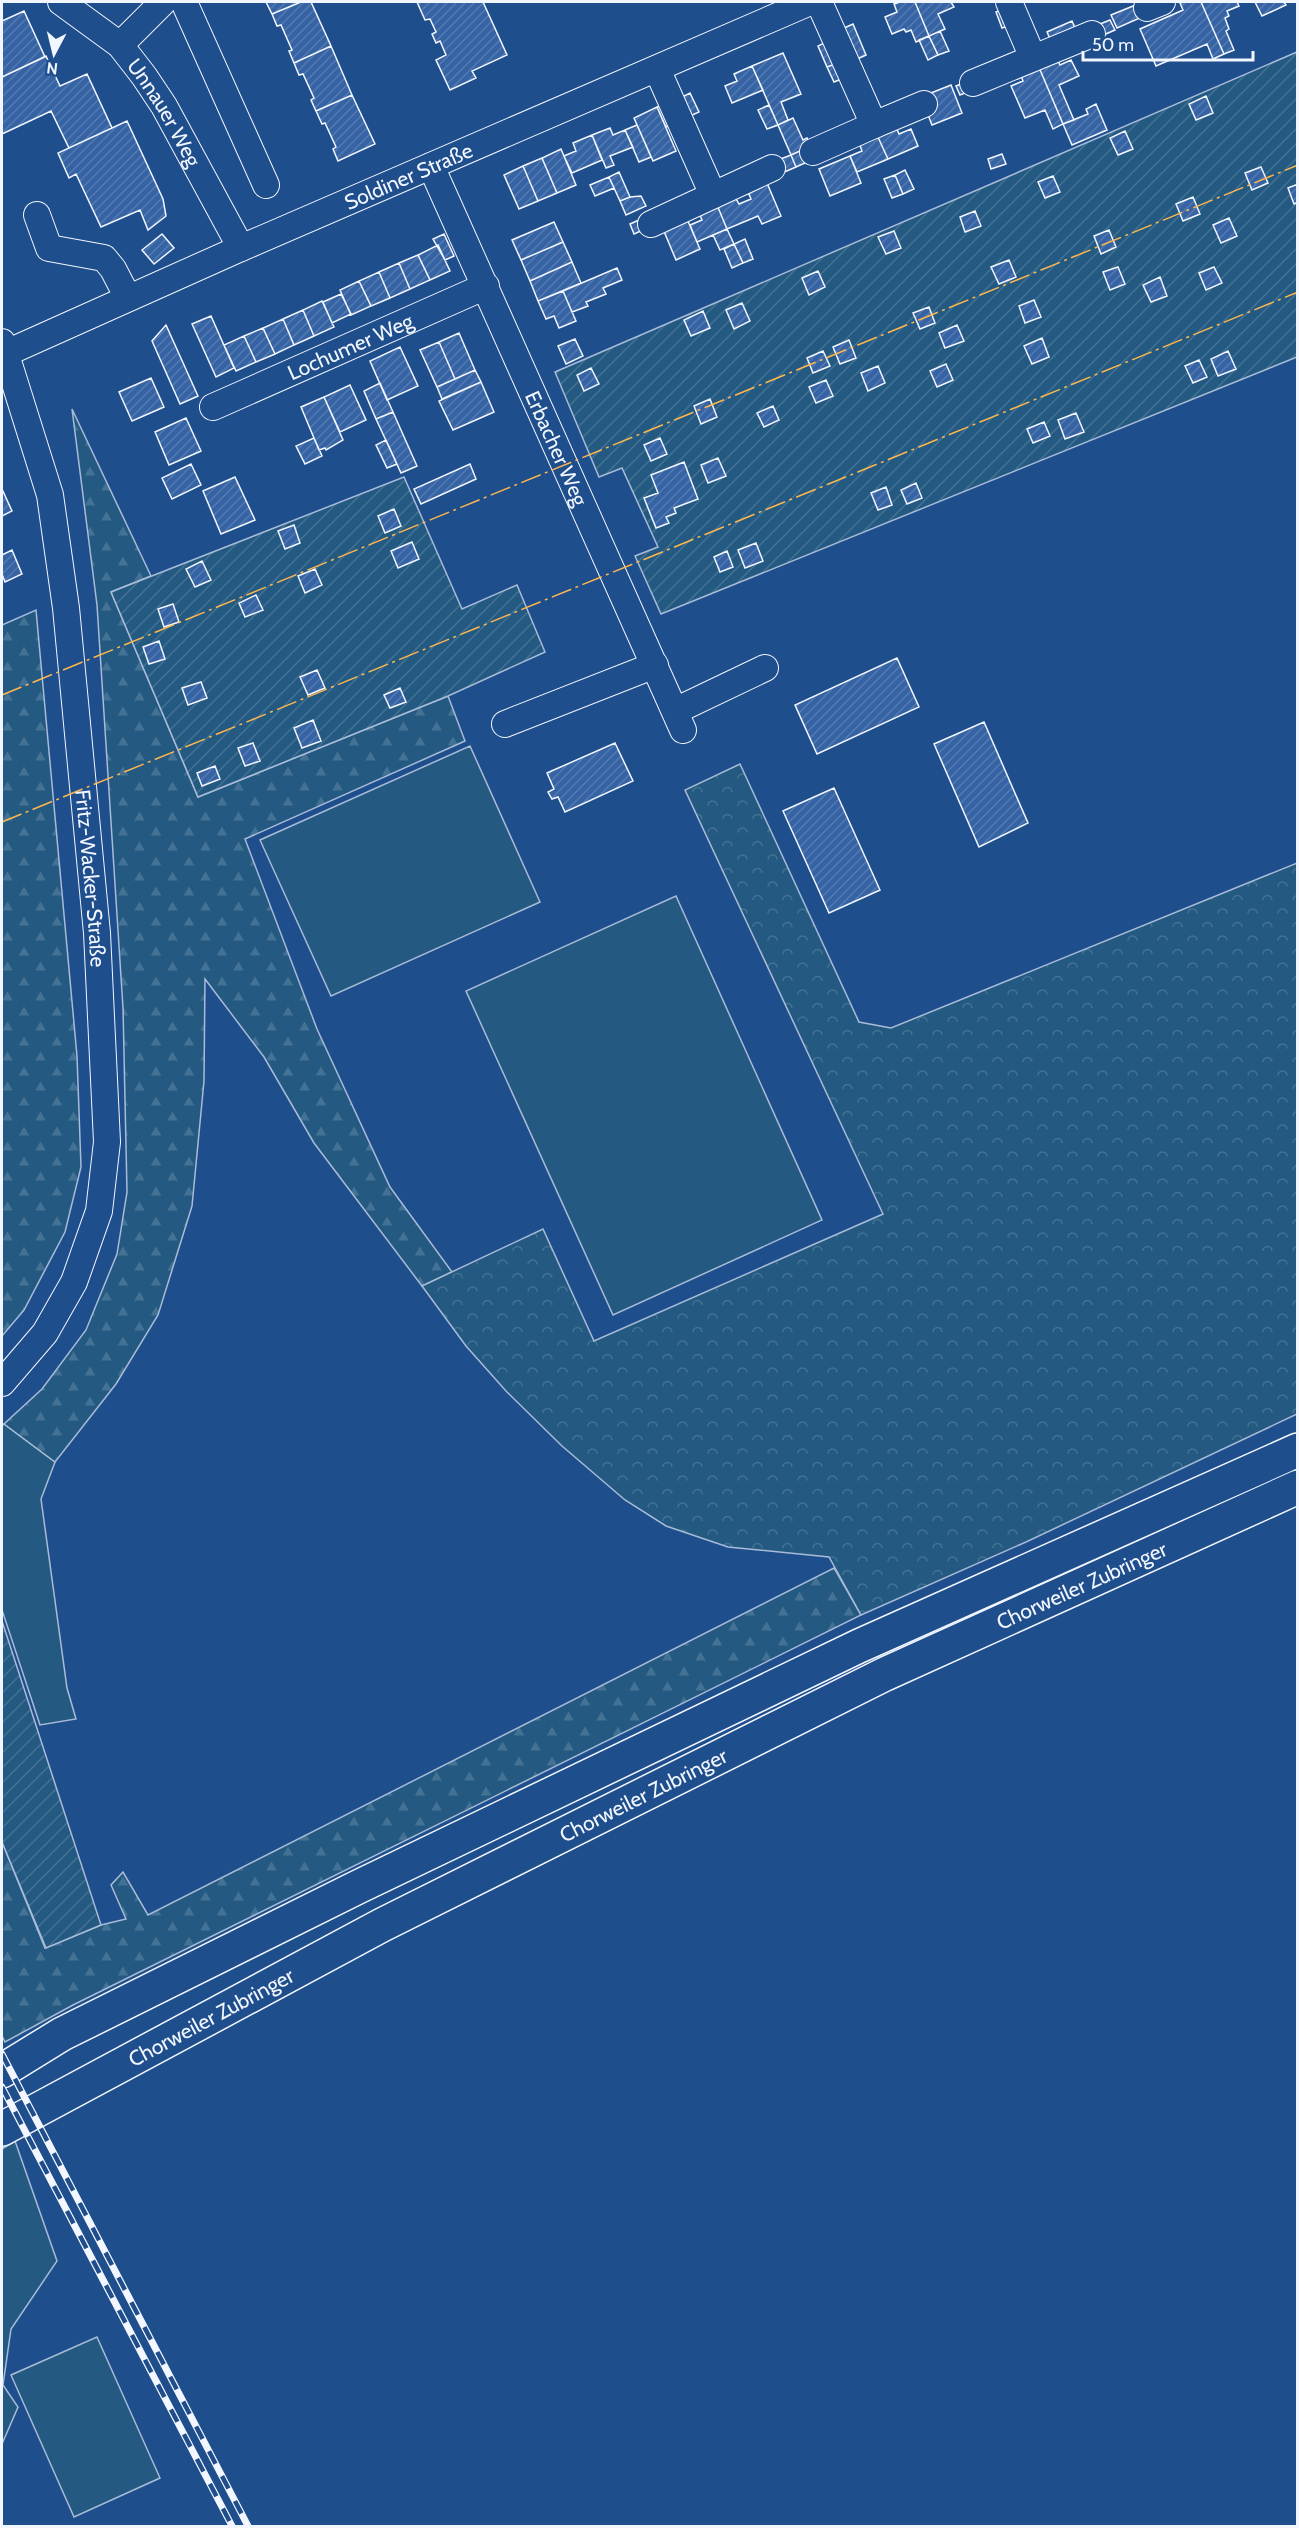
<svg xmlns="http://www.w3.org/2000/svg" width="1299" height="2528" viewBox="0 0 1299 2528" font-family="Cabin,sans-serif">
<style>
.grass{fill:#245a82;stroke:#a8bbd7;stroke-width:1.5}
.forest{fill:url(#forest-firs);stroke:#a8bbd7;stroke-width:1.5}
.park{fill:url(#park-crowns);stroke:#a8bbd7;stroke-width:1.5}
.garden{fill:url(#garden-furrows);stroke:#a8bbd7;stroke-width:1.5}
.building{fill:url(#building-hatch);stroke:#f2f6ff;stroke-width:1.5}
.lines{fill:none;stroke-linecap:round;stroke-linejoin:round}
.minor-casing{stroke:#f2f6ff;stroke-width:28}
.highway-casing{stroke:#f2f6ff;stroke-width:36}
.minor{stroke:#1f4e8c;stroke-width:26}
.highway{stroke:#1f4e8c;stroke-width:33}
.rail-casing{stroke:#f2f6ff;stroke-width:7}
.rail{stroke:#1f4e8c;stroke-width:4.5;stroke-dasharray:14;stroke-linecap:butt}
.power{stroke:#ffb74d;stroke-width:1.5;stroke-dasharray:21 4.5 3 4.5;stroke-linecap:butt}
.labels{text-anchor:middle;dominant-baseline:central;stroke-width:4.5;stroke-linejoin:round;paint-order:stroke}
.street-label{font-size:21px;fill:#f2f6ff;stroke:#1f4e8c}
</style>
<defs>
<pattern id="forest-firs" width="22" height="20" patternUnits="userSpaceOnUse" patternTransform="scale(1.5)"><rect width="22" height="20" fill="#245a82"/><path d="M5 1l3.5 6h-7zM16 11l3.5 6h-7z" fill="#447295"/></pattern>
<pattern id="park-crowns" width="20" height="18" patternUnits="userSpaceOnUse" patternTransform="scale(1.5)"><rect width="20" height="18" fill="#245a82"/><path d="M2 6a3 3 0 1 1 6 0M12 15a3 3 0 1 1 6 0" fill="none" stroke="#447295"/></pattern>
<pattern id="garden-furrows" width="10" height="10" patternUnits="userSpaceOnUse" patternTransform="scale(1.5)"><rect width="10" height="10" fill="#245a82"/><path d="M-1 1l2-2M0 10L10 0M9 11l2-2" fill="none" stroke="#447295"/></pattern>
<pattern id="building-hatch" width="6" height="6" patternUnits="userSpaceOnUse" patternTransform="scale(1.5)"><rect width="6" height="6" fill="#3563a3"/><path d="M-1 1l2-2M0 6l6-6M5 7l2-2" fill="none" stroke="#537ab1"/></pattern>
</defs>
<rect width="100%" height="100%" fill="#1f4e8c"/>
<path class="grass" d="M 470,746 L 540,902 L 331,996 L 260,840 Z
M 676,896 L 822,1220 L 613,1315 L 466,991 Z
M 4,1424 L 55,1462 L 41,1499 L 67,1688 L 76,1719 L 40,1725 L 2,1610 L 2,1426 Z
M 15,2141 L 57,2261 L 11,2329 L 3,2385 L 18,2407 L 2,2444 L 2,2149 Z
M 97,2337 L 160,2478 L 74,2517 L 11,2375 Z"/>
<path class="forest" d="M 72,409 L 151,576 L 111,592 L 198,797 L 448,696 L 465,741 L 245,839 L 317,1029 L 390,1187 L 452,1272 L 422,1286 L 314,1143 L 264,1057 L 205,979 L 204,1081 L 192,1206 L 158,1315 L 116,1384 L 55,1462 L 4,1424 L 42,1389 L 86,1330 L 117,1254 L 127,1192 L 123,1008 L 97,605 Z
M 36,610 L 77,1056 L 81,1167 L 65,1232 L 24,1310 L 2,1336 L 2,625 Z
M 834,1568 L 861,1615 L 73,2005 L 5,2042 L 2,2036 L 2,1842 L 45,1948 L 101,1925 L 126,1919 L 111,1885 L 123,1872 L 148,1915 Z"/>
<path class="park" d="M 740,764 L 859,1022 L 891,1028 L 1297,863 L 1297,1414 L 1026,1542 L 861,1615 L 829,1557 L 728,1547 L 666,1526 L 625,1500 L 562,1446 L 506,1391 L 466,1346 L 422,1286 L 543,1229 L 594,1341 L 883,1214 L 685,790 Z"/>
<path class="garden" d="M 1297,52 L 1297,357 L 661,614 L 635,556 L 658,547 L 622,468 L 599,477 L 555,372 Z
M 404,477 L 462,609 L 517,585 L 545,652 L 448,696 L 198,797 L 111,592 Z
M 2,1621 L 101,1925 L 46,1948 L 2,1842 Z"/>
<path class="building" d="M 266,2 L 301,2 L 272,14 Z
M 301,2 L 311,2 L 331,46 L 294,63 L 289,51 L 292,50 L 281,25 L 277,26 L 272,14 Z
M 417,2 L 483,2 L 507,55 L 472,71 L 476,78 L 450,90 L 436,60 L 446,55 L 440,41 L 436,43 L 432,34 L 436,32 L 430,19 L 425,20 Z
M 900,2 L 915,2 L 929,36 L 916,42 L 911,30 L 906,32 L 904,29 L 892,34 L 885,17 L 897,12 L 894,4 Z
M 915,2 L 951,2 L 954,7 L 938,14 L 945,29 L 929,36 Z
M 1143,2 L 1149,14 L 1117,28 L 1111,15 Z
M 1184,2 L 1201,2 L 1224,54 L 1213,59 L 1207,44 L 1156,66 L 1140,29 L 1183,10 L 1180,3 Z
M 1201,2 L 1237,2 L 1239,6 L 1227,11 L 1229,16 L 1225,18 L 1229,29 L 1226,31 L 1234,50 L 1224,54 Z
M 1255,2 L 1284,2 L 1286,5 L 1262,16 Z
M 1005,9 L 1011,25 L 1002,28 L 996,12 Z
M 24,11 L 45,57 L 2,77 L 2,21 Z
M 1110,20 L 1115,30 L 1094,39 L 1090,28 Z
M 1072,21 L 1076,30 L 1051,41 L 1047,32 Z
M 853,24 L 866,55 L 855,60 L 842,29 Z
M 940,31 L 949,51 L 938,55 L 929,36 Z
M 929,36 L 938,55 L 928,60 L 919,40 Z
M 828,41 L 838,63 L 827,67 L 818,46 Z
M 331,46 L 352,95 L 316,111 L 311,100 L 314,98 L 303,74 L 299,75 L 294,63 Z
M 783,53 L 801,94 L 781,102 L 788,120 L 778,125 L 752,66 Z
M 46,56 L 60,86 L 87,74 L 112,128 L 69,148 L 51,111 L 2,134 L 2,77 Z
M 1056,57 L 1060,65 L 1071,60 L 1079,76 L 1059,85 L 1074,120 L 1063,124 L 1038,65 Z
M 838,63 L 844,78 L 834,82 L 827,67 Z
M 1038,65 L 1063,124 L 1053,129 L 1045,110 L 1025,118 L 1011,86 L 1023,81 L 1020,73 Z
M 752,66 L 763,90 L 732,103 L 725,86 L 737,81 L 734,74 Z
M 971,80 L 975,89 L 960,95 L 956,86 Z
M 951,85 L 962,113 L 932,125 L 921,97 Z
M 690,93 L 699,112 L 688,117 L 680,98 Z
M 352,95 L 375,144 L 338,161 L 333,149 L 336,147 L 325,123 L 322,124 L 316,111 Z
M 1206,96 L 1213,113 L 1196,120 L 1189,104 Z
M 667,103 L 676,123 L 666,127 L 657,107 Z
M 1096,104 L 1107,130 L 1072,145 L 1063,124 L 1088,114 L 1086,109 Z
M 769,105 L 778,125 L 767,129 L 758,110 Z
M 657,107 L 676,151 L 653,161 L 634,118 Z
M 793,118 L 803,140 L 807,138 L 811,146 L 791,155 L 778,125 Z
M 127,121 L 163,199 L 166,216 L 148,230 L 140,210 L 101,227 L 76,174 L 69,178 L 58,153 Z
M 637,125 L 651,157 L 639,162 L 625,130 Z
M 896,127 L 899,134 L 911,129 L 918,146 L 888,159 L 877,135 Z
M 610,128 L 613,135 L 625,130 L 633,147 L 610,156 L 614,165 L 606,168 L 592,135 Z
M 1125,131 L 1133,149 L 1118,155 L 1110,138 Z
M 592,135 L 602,160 L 572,173 L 564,156 L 576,151 L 573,143 Z
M 877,135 L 888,159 L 857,172 L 850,156 L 862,151 L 859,143 Z
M 811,146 L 816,158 L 796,167 L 791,155 Z
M 561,149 L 576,185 L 557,193 L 542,158 Z
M 1002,154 L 1006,164 L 991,169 L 988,159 Z
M 791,155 L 796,167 L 775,176 L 770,163 Z
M 850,156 L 861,183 L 830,196 L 819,169 Z
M 542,158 L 557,193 L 538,201 L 523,166 Z
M 523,166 L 538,201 L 519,209 L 504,175 Z
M 1261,167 L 1268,183 L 1252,190 L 1245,173 Z
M 905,170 L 914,189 L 903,194 L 895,175 Z
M 619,172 L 630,197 L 620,201 L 609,177 Z
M 895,175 L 903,194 L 892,198 L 884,179 Z
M 1053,176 L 1060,192 L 1045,198 L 1038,182 Z
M 609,177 L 614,188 L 595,196 L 590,185 Z
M 767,183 L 781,216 L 762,224 L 758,216 L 727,229 L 717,205 L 735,197 L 739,204 L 751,199 L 748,192 Z
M 1298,184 L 1298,202 L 1294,204 L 1288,188 Z
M 641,196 L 646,206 L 626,215 L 620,201 L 630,197 Z
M 1193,197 L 1200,214 L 1183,221 L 1176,204 Z
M 717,205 L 727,229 L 697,242 L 690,225 L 702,220 L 699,213 Z
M 975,211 L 981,226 L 965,232 L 960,217 Z
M 648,216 L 652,226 L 634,234 L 630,224 Z
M 1229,218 L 1237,236 L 1221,243 L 1213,225 Z
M 687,219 L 700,249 L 676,260 L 663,229 Z
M 554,222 L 563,242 L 521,260 L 512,240 Z
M 727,229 L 734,244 L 720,250 L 713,235 Z
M 1109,230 L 1116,247 L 1101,254 L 1094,236 Z
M 894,231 L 901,248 L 886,254 L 878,237 Z
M 162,234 L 174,248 L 154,264 L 142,250 Z
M 444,234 L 454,256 L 445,260 L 433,239 Z
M 745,239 L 753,259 L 743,263 L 734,244 Z
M 563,242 L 572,262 L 530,281 L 521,260 Z
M 734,244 L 743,263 L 732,268 L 724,249 Z
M 438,245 L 450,271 L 430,280 L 418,255 Z
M 418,255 L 430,280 L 410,289 L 399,263 Z
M 1009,260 L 1016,277 L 999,284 L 991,267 Z
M 572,262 L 581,283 L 538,301 L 530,281 Z
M 399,263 L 410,289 L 390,298 L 379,272 Z
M 1118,267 L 1125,284 L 1110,290 L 1103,272 Z
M 1214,267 L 1222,283 L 1206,290 L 1199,273 Z
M 617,268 L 622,280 L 603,288 L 606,294 L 586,302 L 588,306 L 572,312 L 563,291 Z
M 818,271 L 825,287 L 809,295 L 802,278 Z
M 379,272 L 390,298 L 371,306 L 359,281 Z
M 1160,277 L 1167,296 L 1151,302 L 1143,285 Z
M 359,281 L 371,306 L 351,315 L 340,290 Z
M 563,291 L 576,321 L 559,328 L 554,316 L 546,319 L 538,301 Z
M 341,294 L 351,314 L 332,323 L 323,302 Z
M 1034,300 L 1041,317 L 1025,323 L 1019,306 Z
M 322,301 L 334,327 L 314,336 L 303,310 Z
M 742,303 L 750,321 L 734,329 L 726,310 Z
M 929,307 L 935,323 L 920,329 L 913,313 Z
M 303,310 L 314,336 L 294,345 L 283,319 Z
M 703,311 L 710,328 L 691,336 L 684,320 Z
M 211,316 L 234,368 L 216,377 L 192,324 Z
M 283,319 L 294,345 L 275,354 L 263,328 Z
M 166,325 L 198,396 L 180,404 L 152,341 Z
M 957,325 L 964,341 L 945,348 L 939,333 Z
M 263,328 L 275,354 L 256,362 L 244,336 Z
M 459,333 L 475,370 L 455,379 L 439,342 Z
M 244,336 L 256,362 L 236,371 L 224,345 Z
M 1042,338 L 1049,357 L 1032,364 L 1024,346 Z
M 575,339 L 583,356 L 566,364 L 558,346 Z
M 849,340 L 856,358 L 840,364 L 833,347 Z
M 439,342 L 455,379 L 437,387 L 420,350 Z
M 400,347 L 418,386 L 387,400 L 370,361 Z
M 823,351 L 830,366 L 813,373 L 807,358 Z
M 1228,351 L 1236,369 L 1218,376 L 1211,359 Z
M 1199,360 L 1207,377 L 1193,383 L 1185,366 Z
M 946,364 L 953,380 L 937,387 L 930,371 Z
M 878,366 L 885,383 L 868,391 L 861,373 Z
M 591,368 L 599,384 L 584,391 L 577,375 Z
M 475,370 L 481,382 L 442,399 L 437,387 Z
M 151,378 L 164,407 L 132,421 L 119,392 Z
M 826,380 L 833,396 L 816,403 L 809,387 Z
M 481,382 L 494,412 L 453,430 L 439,401 Z
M 380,383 L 393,412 L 376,419 L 364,391 Z
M 350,385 L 366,420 L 340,432 L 324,397 Z
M 324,397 L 343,440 L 326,450 L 325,448 L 319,450 L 301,407 Z
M 710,399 L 717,417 L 701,424 L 694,406 Z
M 773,406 L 779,420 L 764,427 L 757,413 Z
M 393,412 L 417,466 L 401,473 L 376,419 Z
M 1076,413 L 1084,432 L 1065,439 L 1058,420 Z
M 186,418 L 201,451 L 169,465 L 155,432 Z
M 1044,422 L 1050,436 L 1033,443 L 1027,429 Z
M 314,438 L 322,456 L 305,464 L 296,446 Z
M 660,438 L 667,454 L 651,461 L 644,445 Z
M 386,440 L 397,464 L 387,468 L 376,445 Z
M 718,458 L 726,476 L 708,483 L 701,465 Z
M 684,462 L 698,499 L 674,508 L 676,513 L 666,517 L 669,523 L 656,528 L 644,498 L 658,493 L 651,475 Z
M 191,464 L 201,485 L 172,499 L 162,478 Z
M 470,464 L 476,479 L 421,504 L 414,489 Z
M 235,477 L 255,520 L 221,534 L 203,491 Z
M 916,483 L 922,498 L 907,504 L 901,490 Z
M 886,487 L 892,505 L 878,510 L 871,493 Z
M 2,489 L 12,511 L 2,516 Z
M 394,509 L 401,526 L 385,533 L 378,516 Z
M 294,525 L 300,543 L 285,549 L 278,531 Z
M 412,542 L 419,559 L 398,568 L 391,551 Z
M 756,543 L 763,561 L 745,568 L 738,550 Z
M 12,550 L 22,574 L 5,582 L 2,574 L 2,555 Z
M 727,551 L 733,567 L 720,572 L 714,557 Z
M 202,561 L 211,580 L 195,587 L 186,569 Z
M 315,569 L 322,585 L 305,593 L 298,576 Z
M 256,595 L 263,610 L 245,617 L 239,603 Z
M 173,604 L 179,622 L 164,627 L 158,609 Z
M 159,641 L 165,659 L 149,664 L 143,647 Z
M 897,658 L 919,707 L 817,754 L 795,705 Z
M 317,670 L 325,688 L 308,695 L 300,677 Z
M 201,682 L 207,698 L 188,705 L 182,688 Z
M 400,688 L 406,702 L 390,708 L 384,695 Z
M 313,720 L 321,741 L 302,748 L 294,728 Z
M 984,722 L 1028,823 L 979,847 L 934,744 Z
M 253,743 L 260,761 L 245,766 L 238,748 Z
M 615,743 L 633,781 L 565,812 L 558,797 L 552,799 L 548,792 L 554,789 L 547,773 Z
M 215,766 L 220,779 L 202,786 L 197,773 Z
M 834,788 L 880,890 L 829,913 L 783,811 Z"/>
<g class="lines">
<defs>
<g id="minor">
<path id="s1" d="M 61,2 L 120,45 L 144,76 L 164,106 L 241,248"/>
<path d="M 184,2 L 266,185"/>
<path d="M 819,2 L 874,125 L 924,104"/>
<path d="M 1009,2 L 1033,58"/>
<path d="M 1147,8 L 1162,2"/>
<path d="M 120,45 L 163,2"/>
<path d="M 657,69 L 713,195"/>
<path d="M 973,83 L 1092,34"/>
<path d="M 813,152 L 874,125"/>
<path id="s2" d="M 431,166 L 683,730"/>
<path d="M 37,215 L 49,248 L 104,258 L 113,269 L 128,298"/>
<path d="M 651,224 L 772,168"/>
<path id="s3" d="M 2,342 L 50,495 L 66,608 L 97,933 L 107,1142 L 99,1211 L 74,1282 L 45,1333 L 2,1383"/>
<path id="s4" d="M 2,355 L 241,248 L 810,2"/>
<path id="s5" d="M 213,407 L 486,286"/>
<path d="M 675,711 L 765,668"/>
<path d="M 505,724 L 655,665"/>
</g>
<g id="highway">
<path d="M 2,2071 L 62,2034 L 360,1886 L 859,1646 L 1298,1450"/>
<path id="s6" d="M 2,2129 L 382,1925 L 885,1674 L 1298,1487"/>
</g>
</defs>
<use href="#minor" class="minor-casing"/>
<use href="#highway" class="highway-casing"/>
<use href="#minor" class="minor"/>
<use href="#highway" class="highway"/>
<defs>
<path id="rail" d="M 2,2054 L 248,2526
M 2,2087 L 232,2526"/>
</defs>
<use href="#rail" class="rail-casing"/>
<use href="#rail" class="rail"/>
<path class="power" d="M 2,695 L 1298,165
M 2,822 L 1298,292"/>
</g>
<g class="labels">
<g class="street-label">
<text stroke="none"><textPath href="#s1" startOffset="154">Unnauer Weg</textPath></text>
<text stroke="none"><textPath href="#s4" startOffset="444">Soldiner Straße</textPath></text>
<text stroke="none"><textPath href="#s5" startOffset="150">Lochumer Weg</textPath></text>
<text stroke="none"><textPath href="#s2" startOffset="309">Erbacher Weg</textPath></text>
<text stroke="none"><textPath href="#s3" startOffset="546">Fritz-Wacker-Straße</textPath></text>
<text stroke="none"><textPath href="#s6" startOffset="1209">Chorweiler Zubringer</textPath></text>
<text stroke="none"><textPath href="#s6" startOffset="723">Chorweiler Zubringer</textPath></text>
<text stroke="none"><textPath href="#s6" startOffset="237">Chorweiler Zubringer</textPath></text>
</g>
</g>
<rect width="1299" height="2528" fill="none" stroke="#f2f6ff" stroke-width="6"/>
<g transform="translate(54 54) rotate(187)" stroke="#1f4e8c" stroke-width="4.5" paint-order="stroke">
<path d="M0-4.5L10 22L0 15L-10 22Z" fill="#f2f6ff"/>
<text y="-9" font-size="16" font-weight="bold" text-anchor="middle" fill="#f2f6ff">N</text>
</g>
<path d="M1083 51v9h170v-9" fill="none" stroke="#f2f6ff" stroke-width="3"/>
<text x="1092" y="51" font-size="18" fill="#f2f6ff" stroke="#1f4e8c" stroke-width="4.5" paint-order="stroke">50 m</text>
</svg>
